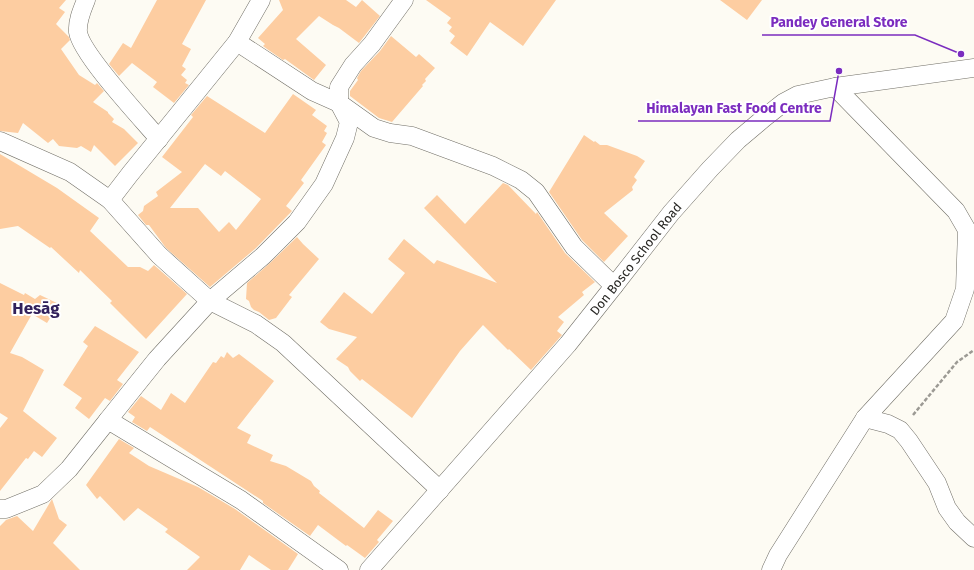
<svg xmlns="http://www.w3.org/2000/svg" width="974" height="570" viewBox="0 0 974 570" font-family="'Fira Sans',sans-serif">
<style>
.building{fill:#fdcda1;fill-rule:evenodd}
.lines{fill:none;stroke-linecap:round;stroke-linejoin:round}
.street-casing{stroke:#716f67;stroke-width:19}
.path{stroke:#9c9a94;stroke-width:2.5;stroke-dasharray:4 2;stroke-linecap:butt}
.street{stroke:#fff;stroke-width:18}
.labels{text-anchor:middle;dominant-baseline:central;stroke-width:4;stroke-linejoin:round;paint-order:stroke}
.street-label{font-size:13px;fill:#292825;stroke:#fff}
.district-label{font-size:17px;font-weight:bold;fill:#31205b;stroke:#fff}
.leader{fill:none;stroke:#7b2cbf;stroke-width:1.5}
.callout-dot{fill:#7b2cbf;stroke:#fff;stroke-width:1.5}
.callout-label{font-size:14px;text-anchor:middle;font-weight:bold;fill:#7b2cbf;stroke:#fff;stroke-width:4;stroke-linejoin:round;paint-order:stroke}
</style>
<rect width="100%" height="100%" fill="#fdfbf3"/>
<path class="building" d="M 0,0 L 66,0 L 59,8 L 65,12 L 56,24 L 69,37 L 70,40 L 61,49 L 79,75 L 95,85 L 97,83 L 104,91 L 93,102 L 108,112 L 108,113 L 114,119 L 112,122 L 124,129 L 138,143 L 115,166 L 94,145 L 91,152 L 81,146 L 77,148 L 59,146 L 53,139 L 48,143 L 23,123 L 18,133 L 0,131 Z
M 157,0 L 206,0 L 182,44 L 191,49 L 182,66 L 186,69 L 181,75 L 187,80 L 185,83 L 189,85 L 174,103 L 153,87 L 157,82 L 132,63 L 119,76 L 109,64 L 123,43 L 131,48 Z
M 279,0 L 346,0 L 356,7 L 362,0 L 380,16 L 359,43 L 339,28 L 333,25 L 319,16 L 296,39 L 326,65 L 314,80 L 285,59 L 283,60 L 267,49 L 263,46 L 265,44 L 258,38 L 283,10 Z
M 426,0 L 556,0 L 523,46 L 490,22 L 467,56 L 450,43 L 455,36 L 449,31 L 452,27 L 447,23 L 451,18 Z
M 720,0 L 762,0 L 747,20 Z
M 391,36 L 416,57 L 419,54 L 435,68 L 425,79 L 426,81 L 422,85 L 423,86 L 392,122 L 379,118 L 350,96 L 350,91 L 358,80 L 357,78 L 361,71 L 380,51 Z
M 293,94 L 316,110 L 312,115 L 327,126 L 324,131 L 327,133 L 322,142 L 326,145 L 301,180 L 304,183 L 286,206 L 292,211 L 256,248 L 210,287 L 166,248 L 149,225 L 146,225 L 138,215 L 143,211 L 144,206 L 158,196 L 156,192 L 182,172 L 162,157 L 193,117 L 191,115 L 207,96 L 265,133 ZM 205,164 L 221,176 L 225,171 L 261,199 L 236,230 L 229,222 L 219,232 L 198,208 L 170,208 Z
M 584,135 L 594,142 L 595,141 L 600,145 L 607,145 L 637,156 L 645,161 L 634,177 L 637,180 L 632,187 L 633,190 L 604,213 L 628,236 L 604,262 L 582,240 L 549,192 Z
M 0,154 L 57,188 L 99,218 L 90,231 L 128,267 L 140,267 L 148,271 L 154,265 L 187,294 L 146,339 L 110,303 L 112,301 L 80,270 L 79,273 L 51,247 L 50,248 L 18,226 L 0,229 Z
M 503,183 L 508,185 L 536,214 L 537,212 L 565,253 L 595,282 L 582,292 L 584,295 L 558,317 L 564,322 L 557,331 L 562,335 L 531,370 L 509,349 L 508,350 L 483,325 L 460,351 L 412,418 L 362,379 L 360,381 L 350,371 L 348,367 L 336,359 L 357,337 L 329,329 L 320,322 L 344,292 L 372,314 L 405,273 L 388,259 L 404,239 L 434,264 L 437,260 L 497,283 L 424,208 L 437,195 L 465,224 Z
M 297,237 L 303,244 L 319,259 L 289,295 L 292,297 L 276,318 L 269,320 L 259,312 L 254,310 L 251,307 L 249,301 L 246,299 L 247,283 L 270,263 Z
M 0,283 L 24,295 L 25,293 L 35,299 L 40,295 L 59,304 L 47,323 L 32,314 L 10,353 L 22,357 L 44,370 L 23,411 L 57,438 L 42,457 L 34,451 L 28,459 L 26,458 L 0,491 L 0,428 L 8,418 L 0,413 Z
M 95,326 L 139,352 L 117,380 L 123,384 L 110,401 L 105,398 L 89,419 L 75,408 L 82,398 L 63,385 L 88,346 L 83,342 Z
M 227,352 L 233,358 L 239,354 L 274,381 L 237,428 L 251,435 L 247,443 L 273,455 L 270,461 L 286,466 L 311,481 L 314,486 L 320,491 L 319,493 L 364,528 L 378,510 L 393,521 L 377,540 L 379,542 L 365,558 L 347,545 L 346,546 L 318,525 L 310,536 L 263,503 L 263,501 L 150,427 L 147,431 L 132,422 L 135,417 L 128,412 L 141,396 L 161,410 L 171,393 L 185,403 L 213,362 L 216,363 L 221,356 L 224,358 Z
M 119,439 L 134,448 L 129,453 L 149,466 L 198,487 L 235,509 L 298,554 L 288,570 L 271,570 L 249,555 L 240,570 L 187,570 L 200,557 L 165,532 L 168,529 L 138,508 L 124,521 L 100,496 L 97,499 L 86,485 Z
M 52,499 L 59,519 L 67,525 L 53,543 L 80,570 L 0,570 L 0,526 L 6,520 L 17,516 L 33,531 Z"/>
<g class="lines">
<defs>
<g id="street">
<path d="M 86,0 C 82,10 77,21 78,32 C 81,54 142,119 159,139"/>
<path d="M 404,0 L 372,44 L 353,65 L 339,87 L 339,103 L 349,122 L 345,138 L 324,184 L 297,222 L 263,256 L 210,301 L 256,324 L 283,343 L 440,490"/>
<path d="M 237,42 L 312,91 L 339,103 L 374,128 L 390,133 L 412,136 L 493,166 L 521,180 L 536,192 L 574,247 L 614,286"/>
<path d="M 0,141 L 70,172 L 110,200 L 130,174 L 237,42 L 261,0"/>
<path d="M 865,418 L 888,424 L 900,430 L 909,441 L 937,483 L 947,508 L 957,522 L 974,538"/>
<path d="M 108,420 L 157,359 L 210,301 L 159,255 L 110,200"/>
<path d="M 0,509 L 6,509 L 43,494 L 69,469 L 108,420 L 241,500 L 339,570"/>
<path id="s1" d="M 369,570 L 568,344 L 614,286 L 671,213 L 710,169 L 738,140 L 764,118 L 783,103 L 798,95 L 835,87 L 974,68"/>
<path d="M 771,570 L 778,555 L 865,418 L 954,321 L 965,289 L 967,230 L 956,211 L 835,87"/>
</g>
</defs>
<use href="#street" class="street-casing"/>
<path class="path" d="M 913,415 L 957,362 L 974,350"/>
<use href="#street" class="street"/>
</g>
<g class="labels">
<g class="street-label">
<text stroke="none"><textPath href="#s1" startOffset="410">Don Bosco School Road</textPath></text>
</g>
<g class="district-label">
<text x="36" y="308">Hesāg</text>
</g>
</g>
<path class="leader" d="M961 54L915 35H762M839 71L830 121H638"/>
<g class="callout-dot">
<circle cx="961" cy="54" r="4"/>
<circle cx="839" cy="71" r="4"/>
</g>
<g class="callout-label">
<text x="839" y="27">Pandey General Store</text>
<text x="734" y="113">Himalayan Fast Food Centre</text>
</g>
</svg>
